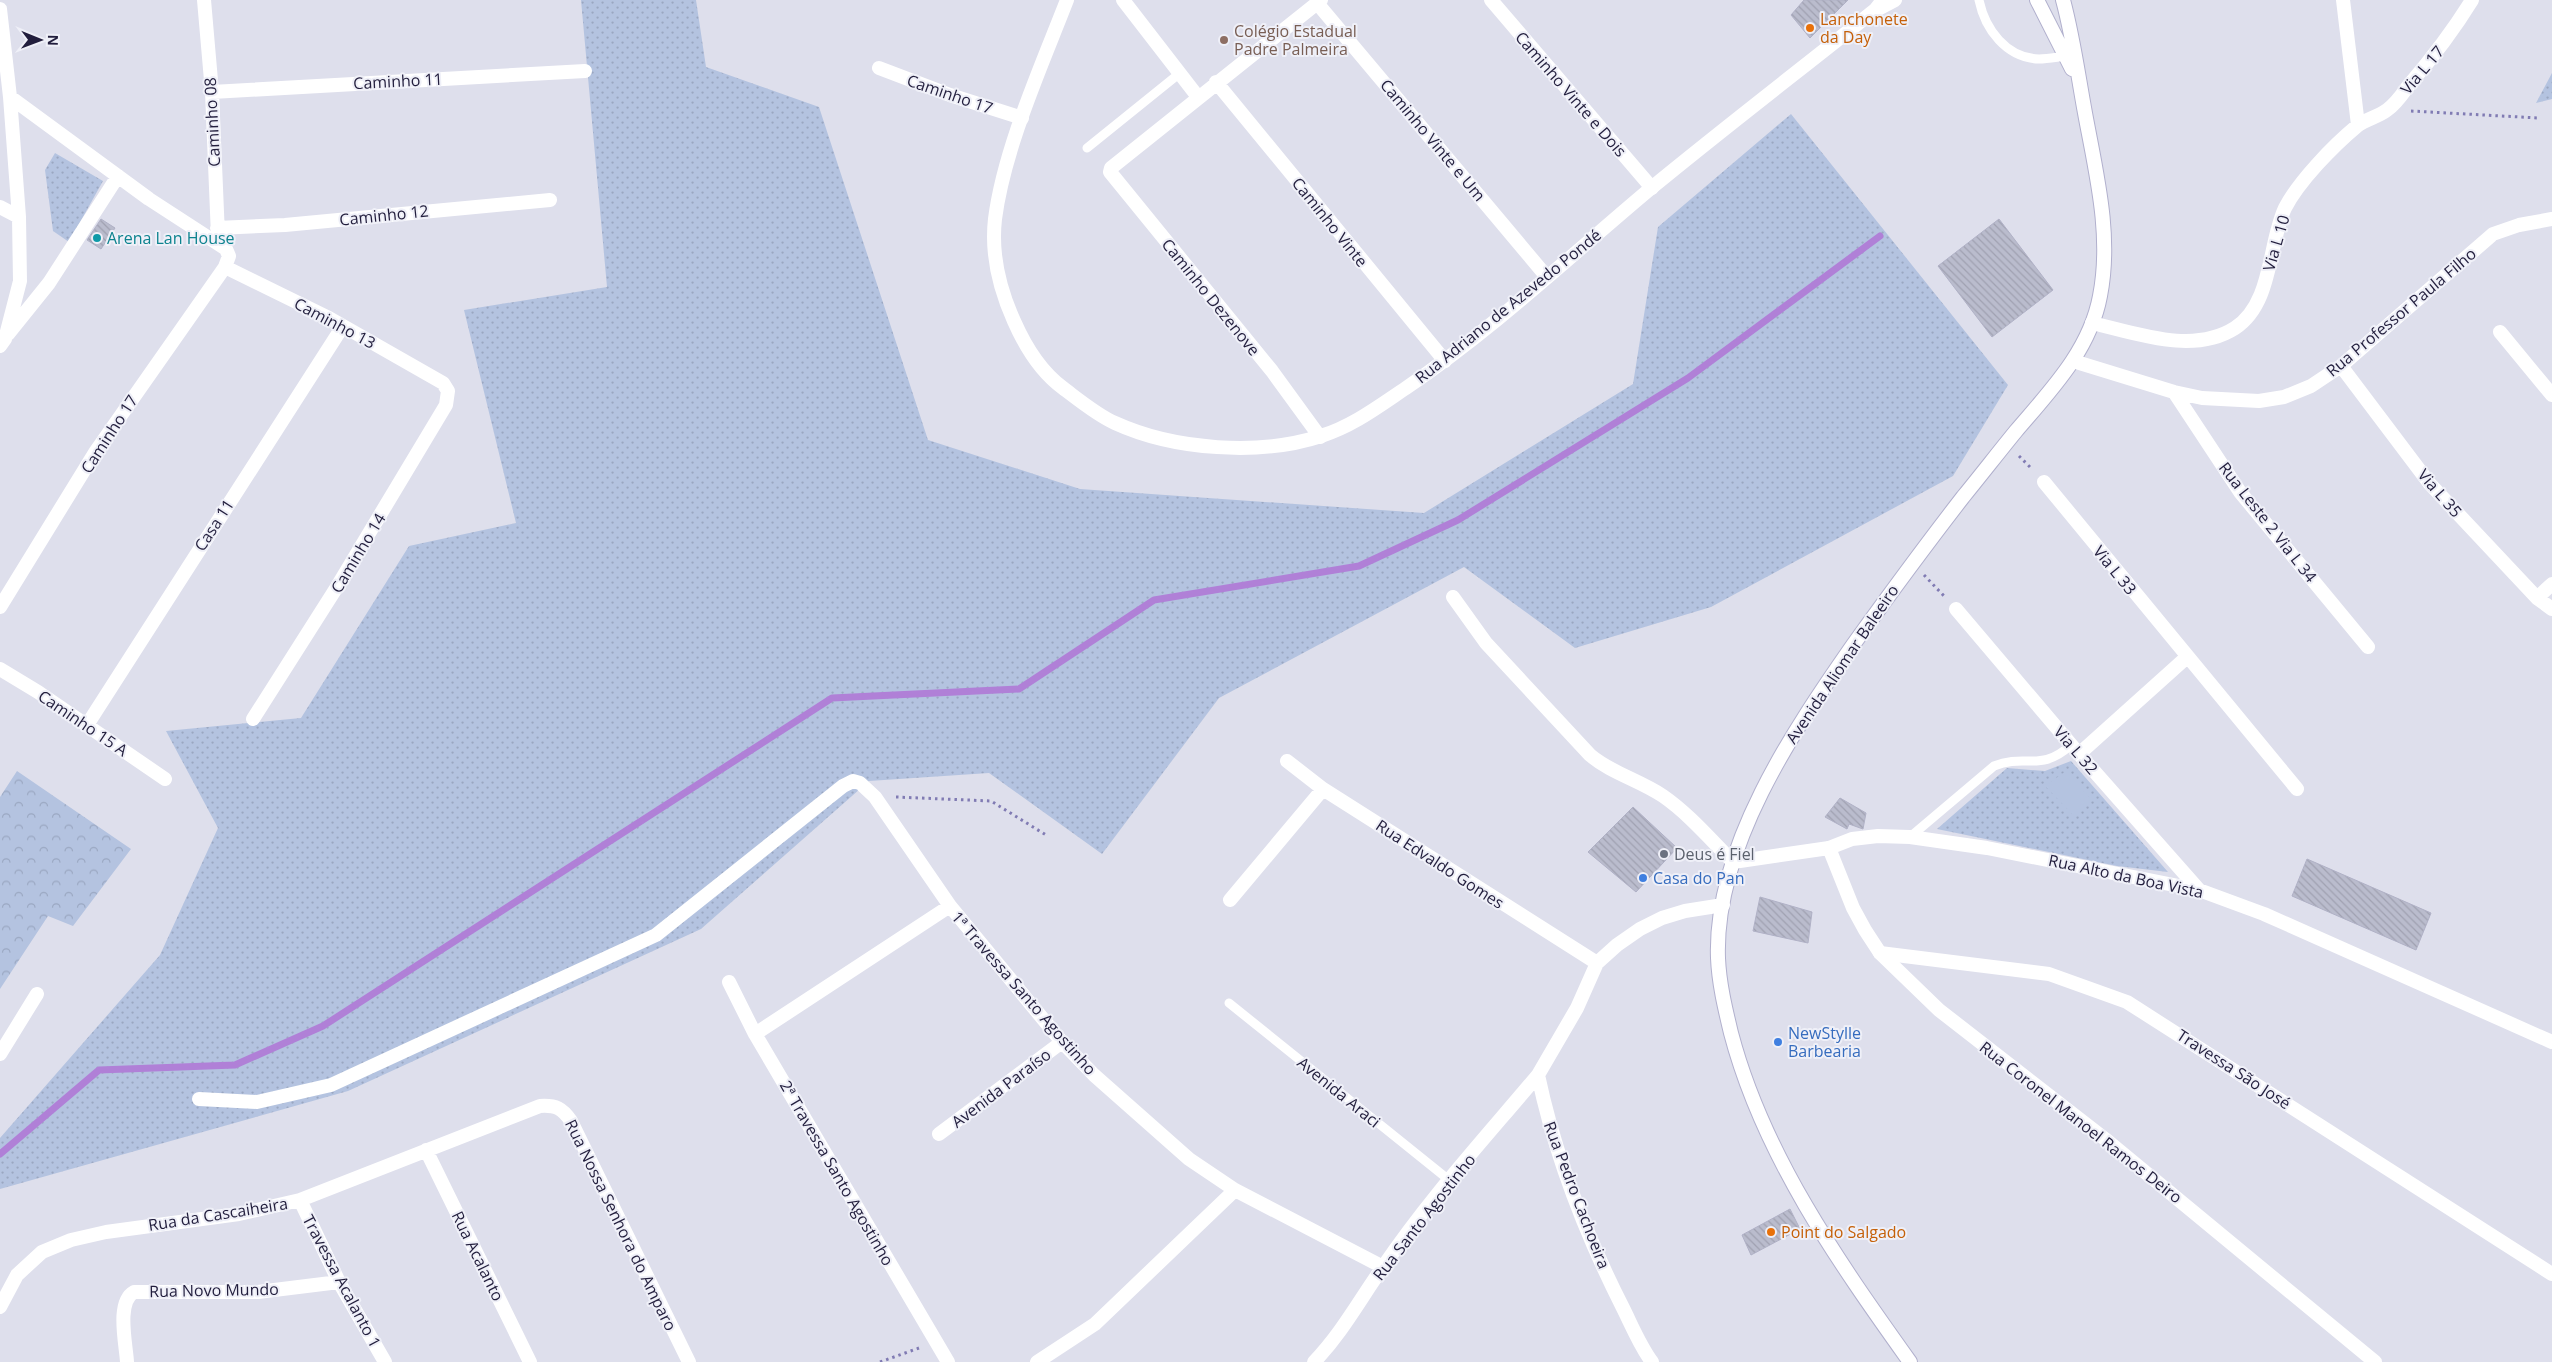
<svg xmlns="http://www.w3.org/2000/svg" width="2552" height="1362" viewBox="0 0 2552 1362" font-family="'Open Sans',sans-serif">
<style>
.grass{fill:url(#grass-dots)}
.forest{fill:url(#forest-crowns)}
.garden{fill:#b4c3e0}
.lines{fill:none;stroke-linecap:round;stroke-linejoin:round}
.stream{stroke:#b080d7;stroke-width:7}
.building{fill:url(#building-back-hatch);stroke:#b0b1c6}
.secondary-casing{stroke:#b1b0cd;stroke-width:16}
.path{stroke:#807bb3;stroke-width:3;stroke-dasharray:2.5 4;stroke-linecap:butt}
.service{stroke:#fff;stroke-width:9}
.minor{stroke:#fff;stroke-width:14}
.tertiary{stroke:#fff;stroke-width:14}
.secondary{stroke:#fff;stroke-width:14}
.food-dot{fill:#e8710a;stroke:#eff0f8;stroke-width:2}
.education-dot{fill:#8d6e63;stroke:#eff0f8;stroke-width:2}
.culture-dot{fill:#0f9aa8;stroke:#eff0f8;stroke-width:2}
.worship-dot{fill:#6b7280;stroke:#eff0f8;stroke-width:2}
.shop-dot{fill:#3f7fe0;stroke:#eff0f8;stroke-width:2}
.labels{text-anchor:middle;dominant-baseline:central;stroke-width:4;stroke-linejoin:round;paint-order:stroke}
.food-label{font-size:16px;fill:#c56008;stroke:#eff0f8;text-anchor:start}
.education-label{font-size:16px;fill:#785e54;stroke:#eff0f8;text-anchor:start}
.street-label{font-size:16px;fill:#221e3d;stroke:#eff0f8}
.culture-label{font-size:16px;fill:#0d838f;stroke:#eff0f8;text-anchor:start}
.worship-label{font-size:16px;fill:#5b616d;stroke:#eff0f8;text-anchor:start}
.shop-label{font-size:16px;fill:#366cbe;stroke:#eff0f8;text-anchor:start}
</style>
<defs>
<pattern id="grass-dots" width="8" height="8" patternUnits="userSpaceOnUse" patternTransform="scale(1.25)"><rect width="8" height="8" fill="#b4c3e0"/><path d="M2 2h.1M6 6h.1" fill="none" stroke="#9aa7c1" stroke-width="1.8" stroke-linecap="round"/></pattern>
<pattern id="forest-crowns" width="20" height="18" patternUnits="userSpaceOnUse" patternTransform="scale(1.25)"><rect width="20" height="18" fill="#b4c3e0"/><path d="M2 6a3 3 0 1 1 6 0M12 15a3 3 0 1 1 6 0" fill="none" stroke="#9aa7c1"/></pattern>
<pattern id="building-back-hatch" width="6" height="6" patternUnits="userSpaceOnUse" patternTransform="scale(1.25)"><rect width="6" height="6" fill="#babccd"/><path d="M-1 5l2 2M0 0l6 6M5-1l2 2" fill="none" stroke="#a0a1b1"/></pattern>
</defs>
<rect width="100%" height="100%" fill="#dedfec"/>
<path class="grass" d="M 581,0 L 696,0 L 706,67 L 819,107 L 928,440 L 1080,489 L 1424,513 L 1633,384 L 1658,227 L 1791,114 L 2008,385 L 1953,476 L 1711,607 L 1575,648 L 1464,567 L 1219,698 L 1102,854 L 989,773 L 869,781 L 701,929 L 348,1091 L 0,1189 L 0,1138 L 160,955 L 218,828 L 166,731 L 301,718 L 409,546 L 516,523 L 464,310 L 607,287 Z
M 2552,73 L 2552,99 L 2536,103 Z
M 55,153 L 103,181 L 69,242 L 53,231 L 45,170 Z
M 2071,761 L 2168,872 L 2117,866 L 1937,829 L 2007,768 L 2045,771 Z"/>
<path class="forest" d="M 17,771 L 131,849 L 73,926 L 48,916 L 0,989 L 0,797 Z"/>
<path class="garden" d="M 2066,771 L 2090,798 L 2073,815 L 2045,786 Z"/>
<g class="lines">
<path class="stream" d="M 0,1154 L 99,1070 L 235,1065 L 323,1026 L 832,698 L 1019,689 L 1154,600 L 1359,566 L 1458,520 L 1688,378 L 1880,236"/>
</g>
<path class="building" d="M 1804,0 L 1848,0 L 1810,38 L 1791,15 Z
M 101,219 L 115,228 L 101,249 L 87,240 Z
M 1999,219 L 2053,290 L 1992,337 L 1938,266 Z
M 1840,798 L 1866,813 L 1863,829 L 1849,824 L 1847,829 L 1825,817 Z
M 1633,807 L 1677,848 L 1636,892 L 1588,852 Z
M 2307,859 L 2431,913 L 2416,950 L 2292,896 Z
M 1760,897 L 1812,912 L 1808,943 L 1753,931 Z
M 1790,1209 L 1800,1229 L 1751,1255 L 1742,1235 Z"/>
<g class="lines">
<defs>
<path id="secondary" d="M 2037,0 L 2072,69
M 1910,1362 C 1838,1261 1763,1155 1731,1033 C 1725,1008 1719,983 1718,958 C 1714,848 1793,731 1853,645 C 1889,595 1925,546 1963,497 C 1981,475 1998,453 2016,431 C 2051,390 2090,350 2100,296 C 2112,235 2096,173 2085,113 C 2078,75 2073,37 2063,0"/>
</defs>
<use href="#secondary" class="secondary-casing"/>
<path class="path" d="M 2411,111 L 2538,118
M 2019,456 L 2032,469
M 1924,575 L 1944,596
M 896,797 L 991,801 L 1046,835
M 880,1362 L 919,1348"/>
<path class="service" d="M 1979,0 C 1985,29 2006,58 2039,59 C 2048,59 2057,57 2066,56
M 1087,148 L 1180,73
M 1910,837 L 1994,766 C 2026,753 2040,773 2071,745
M 1229,1003 L 1449,1180"/>
<path class="minor" d="M 204,0 L 212,92 L 218,236
M 1123,0 L 1198,97
M 1491,0 L 1652,188
M 2343,0 L 2358,125
M 1317,3 L 1547,277
M 0,9 L 10,97 L 19,217 L 20,281 L 5,339 L 0,346
M 879,68 L 950,95 L 1022,118
M 1216,82 L 1445,361
M 212,92 L 585,71
M 0,207 L 19,217
M 217,228 L 285,225 L 550,200
M 225,267 L 329,318 L 443,383 L 448,391 L 446,405 L 335,590 L 253,719
M 2092,323 C 2136,333 2193,355 2235,328 C 2273,303 2268,244 2285,208 C 2299,181 2333,146 2357,126 C 2366,119 2378,117 2387,110 C 2396,104 2403,93 2409,85 C 2433,57 2453,31 2472,0
M 2500,332 L 2552,395
M 8,334 L 49,283 L 118,176
M 2073,361 L 2174,392 L 2202,398 L 2259,401 L 2284,397 L 2311,386 L 2341,366 L 2493,234 L 2519,225 L 2552,219
M 2341,366 L 2430,484 L 2537,598 L 2552,609
M 2174,392 L 2240,492 L 2368,647
M 1320,437 L 1272,371 L 1110,172 L 1111,168 L 1321,0
M 2044,482 L 2297,789
M 1453,597 L 1486,643 L 1590,755 C 1611,773 1639,780 1663,796 C 1689,814 1711,840 1733,862
M 2537,598 L 2552,584
M 0,607 L 96,451 L 225,267 L 229,256 L 226,249 L 149,199 L 10,97
M 1956,609 L 2079,754 L 2199,890
M 0,669 L 38,692 L 165,779
M 87,725 L 343,326
M 2079,754 L 2187,657
M 1287,761 L 1323,789 L 1597,963
M 1829,848 L 1852,839 L 1878,836 L 1910,837 L 1987,848 L 2199,890 L 2264,914 L 2552,1042
M 1230,900 L 1323,789
M 1880,953 L 2049,974 L 2127,1002 L 2552,1274
M 729,982 L 755,1034 L 948,1362
M 755,1034 L 950,906
M 0,1054 L 37,994
M 199,1099 L 257,1102 L 331,1085 L 656,935 L 843,786 L 853,781 L 860,783 L 875,797 L 950,906 L 1062,1042 L 1094,1075 L 1189,1159 L 1235,1190 L 1383,1267
M 939,1134 L 1062,1042
M 426,1150 L 530,1362
M 300,1200 L 339,1282 L 385,1362
M 0,1307 L 17,1275 L 42,1252 L 71,1240 L 106,1232 L 239,1214 L 300,1200 L 540,1106 C 556,1105 562,1108 571,1121 L 689,1362
M 127,1362 C 126,1344 116,1302 134,1292 L 258,1292 L 339,1282
M 1037,1362 L 1095,1324 L 1235,1190
M 1314,1362 C 1342,1333 1360,1299 1383,1267 C 1429,1199 1485,1138 1538,1075
M 1652,1362 C 1640,1346 1632,1326 1623,1308 C 1586,1235 1555,1156 1538,1075 L 1577,1008 L 1597,963 L 1617,945 L 1640,929 L 1662,918 L 1685,911 L 1723,905"/>
<path class="tertiary" d="M 1067,0 C 1041,67 1004,149 995,219 C 991,254 1000,290 1014,321 C 1025,346 1041,372 1063,388 C 1079,400 1097,415 1115,423 C 1174,450 1260,456 1321,436 C 1353,426 1379,406 1406,388 C 1493,329 1570,256 1650,189 C 1724,128 1800,70 1875,10 L 1883,0
M 1876,10 L 1895,0
M 1733,862 L 1829,848 L 1853,908 L 1865,930 L 1880,953 L 1939,1010 L 2105,1139 L 2375,1362"/>
<use href="#secondary" class="secondary"/>
</g>
<g class="food-dot">
<circle cx="1810" cy="28" r="5"/>
<circle cx="1771" cy="1232" r="5"/>
</g>
<circle class="education-dot" cx="1224" cy="40" r="5"/>
<circle class="culture-dot" cx="97" cy="238" r="5"/>
<circle class="worship-dot" cx="1664" cy="854" r="5"/>
<g class="shop-dot">
<circle cx="1643" cy="878" r="5"/>
<circle cx="1778" cy="1042" r="5"/>
</g>
<g class="labels">
<g class="food-label">
<text x="1820" y="19">Lanchonete<tspan x="1820" dy="18">da Day</tspan></text>
<text x="1781" y="1232">Point do Salgado</text>
</g>
<g class="education-label">
<text x="1234" y="31">Colégio Estadual<tspan x="1234" dy="18">Padre Palmeira</tspan></text>
</g>
<g class="street-label">
<text transform="translate(2422 70) rotate(-50)">Via L 17</text>
<text transform="translate(398 81) rotate(-3)">Caminho 11</text>
<text transform="translate(950 94) rotate(19)">Caminho 17</text>
<text transform="translate(1571 94) rotate(49)">Caminho Vinte e Dois</text>
<text transform="translate(212 122) rotate(-93)">Caminho 08</text>
<text transform="translate(1433 140) rotate(50)">Caminho Vinte e Um</text>
<text transform="translate(384 215) rotate(-6)">Caminho 12</text>
<text transform="translate(1330 222) rotate(51)">Caminho Vinte</text>
<text transform="translate(2276 243) rotate(-74)">Via L 10</text>
<text transform="translate(1211 297) rotate(51)">Caminho Dezenove</text>
<text transform="translate(1508 306) rotate(-39)">Rua Adriano de Azevedo Pondé</text>
<text transform="translate(2401 312) rotate(-40)">Rua Professor Paula Filho</text>
<text transform="translate(335 323) rotate(28)">Caminho 13</text>
<text transform="translate(109 434) rotate(-57)">Caminho 17</text>
<text transform="translate(2440 493) rotate(49)">Via L 35</text>
<text transform="translate(2268 522) rotate(52)">Rua Leste 2 Via L 34</text>
<text transform="translate(214 525) rotate(-57)">Casa 11</text>
<text transform="translate(358 553) rotate(-59)">Caminho 14</text>
<text transform="translate(2115 570) rotate(51)">Via L 33</text>
<text transform="translate(1842 664) rotate(-56)">Avenida Aliomar Baleeiro</text>
<text transform="translate(83 723) rotate(34)">Caminho 15 A</text>
<text transform="translate(2076 750) rotate(49)">Via L 32</text>
<text transform="translate(1440 864) rotate(33)">Rua Edvaldo Gomes</text>
<text transform="translate(2126 876) rotate(12)">Rua Alto da Boa Vista</text>
<text transform="translate(1024 993) rotate(49)">1ª Travessa Santo Agostinho</text>
<text transform="translate(2234 1069) rotate(33)">Travessa São José</text>
<text transform="translate(1001 1088) rotate(-37)">Avenida Paraíso</text>
<text transform="translate(1339 1092) rotate(39)">Avenida Araci</text>
<text transform="translate(2081 1122) rotate(38)">Rua Coronel Manoel Ramos Deiro</text>
<text transform="translate(837 1173) rotate(60)">2ª Travessa Santo Agostinho</text>
<text transform="translate(1577 1195) rotate(69)">Rua Pedro Cachoeira</text>
<text transform="translate(218 1214) rotate(-9)">Rua da Cascaiheira</text>
<text transform="translate(1424 1217) rotate(-52)">Rua Santo Agostinho</text>
<text transform="translate(621 1225) rotate(64)">Rua Nossa Senhora do Amparo</text>
<text transform="translate(478 1256) rotate(64)">Rua Acalanto</text>
<text transform="translate(342 1281) rotate(62)">Travessa Acalanto 1</text>
<text transform="translate(214 1290) rotate(-1)">Rua Novo Mundo</text>
</g>
<g class="culture-label">
<text x="107" y="238">Arena Lan House</text>
</g>
<g class="worship-label">
<text x="1674" y="854">Deus é Fiel</text>
</g>
<g class="shop-label">
<text x="1653" y="878">Casa do Pan</text>
<text x="1788" y="1033">NewStylle<tspan x="1788" dy="18">Barbearia</tspan></text>
</g>
</g>
<g transform="translate(40 40) rotate(91)" stroke="#eff0f8" stroke-width="4" paint-order="stroke">
<path d="M0-4L9 19L0 12L-9 19Z" fill="#221e3d"/>
<text y="-8" font-size="14" font-weight="bold" text-anchor="middle" fill="#221e3d">N</text>
</g>
</svg>
